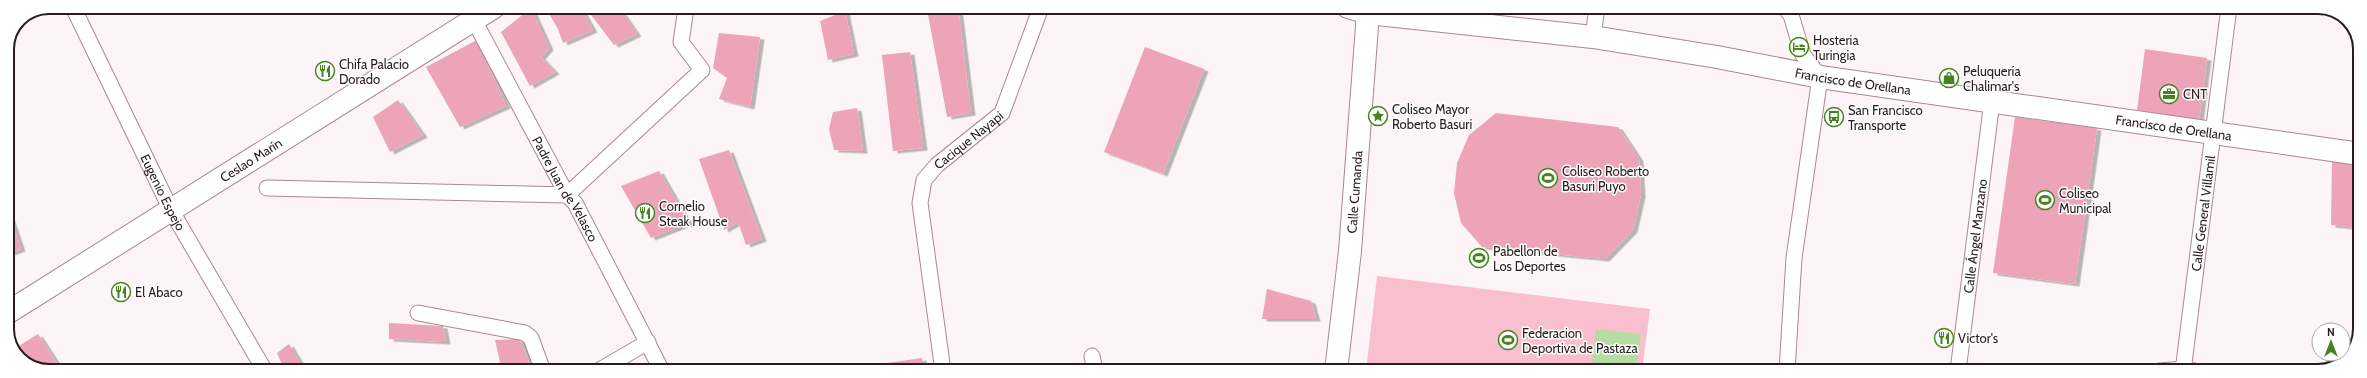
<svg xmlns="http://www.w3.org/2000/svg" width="2367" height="378" viewBox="0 0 2367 378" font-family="Cabin,sans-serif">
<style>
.green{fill:#fabfcf}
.water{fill:#b5dda3}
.building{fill:#eda4b9;filter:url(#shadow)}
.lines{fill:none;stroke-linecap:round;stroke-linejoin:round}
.street-casing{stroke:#ab8791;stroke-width:17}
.secondary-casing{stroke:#ab8791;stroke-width:24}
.street{stroke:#fff;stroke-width:15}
.secondary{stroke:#fff;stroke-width:22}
.labels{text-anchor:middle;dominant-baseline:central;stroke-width:3;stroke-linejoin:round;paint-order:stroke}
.poi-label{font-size:13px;fill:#291b1f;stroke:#fff;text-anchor:start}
.street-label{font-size:13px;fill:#291b1f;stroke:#fff}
.rim{fill:none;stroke:#291b1f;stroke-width:2}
</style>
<defs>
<filter id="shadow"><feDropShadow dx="4.5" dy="2.5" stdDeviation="0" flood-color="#0004"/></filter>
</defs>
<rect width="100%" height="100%" fill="#fcf4f6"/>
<path class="green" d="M 1377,276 L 1650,309 L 1642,371 L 1366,371 Z"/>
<path class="water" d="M 1596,329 L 1641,334 L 1636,371 L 1591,371 Z"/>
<path class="building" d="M 545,7 L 580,7 L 593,30 L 563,43 L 558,29 Z
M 585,7 L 618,7 L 637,34 L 614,45 Z
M 939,7 L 958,7 L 971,113 L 947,117 L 927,9 Z
M 531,8 L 549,48 L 541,57 L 555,72 L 530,86 L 501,32 Z
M 845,11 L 854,54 L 828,60 L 820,21 Z
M 719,33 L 760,37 L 750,107 L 719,99 L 727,78 L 713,68 Z
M 477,40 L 506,106 L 460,127 L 426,67 Z
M 1145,47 L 1204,69 L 1163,174 L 1104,152 Z
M 2145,49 L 2207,58 L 2199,121 L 2137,110 Z
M 910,52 L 923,148 L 893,151 L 882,55 Z
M 398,100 L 423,135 L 390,152 L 373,117 Z
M 857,108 L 863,151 L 834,150 L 829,129 L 833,112 Z
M 1496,113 L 1618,127 L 1639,159 L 1641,195 L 1633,230 L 1605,259 L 1482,247 L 1461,223 L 1454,193 L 1457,163 L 1469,135 Z
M 2015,117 L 2097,128 L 2075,284 L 1993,273 Z
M 729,150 L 762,239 L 746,245 L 738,222 L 724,230 L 699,159 Z
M 2332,156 L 2360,164 L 2360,228 L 2331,225 Z
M 659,171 L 689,223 L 651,238 L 621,186 Z
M 7,208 L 21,249 L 7,254 Z
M 1267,289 L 1311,301 L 1316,319 L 1262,319 Z
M 389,323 L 443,326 L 446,342 L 389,339 Z
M 38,334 L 62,371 L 43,371 L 19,359 L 14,349 Z
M 519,339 L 533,371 L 502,371 L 495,340 Z
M 289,344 L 305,371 L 285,371 L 277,353 Z
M 922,358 L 924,371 L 859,371 L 859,367 Z"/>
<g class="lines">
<defs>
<g id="street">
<path id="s1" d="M 73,7 L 171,210 L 265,371"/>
<path id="s2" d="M 467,7 L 567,195 L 575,203 L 662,371"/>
<path d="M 1784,7 L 1791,15 L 1803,55 L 1820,77 L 1794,258 L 1787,371"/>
<path d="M 1593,37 L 1597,7"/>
<path d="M 267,188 L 567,195 L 702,70 L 681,42 L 686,8"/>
<path d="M 418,313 L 525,333 L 531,338 L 543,371"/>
<path d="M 1092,356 L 1095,371"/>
<path d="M 598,371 L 648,342"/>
<path id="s3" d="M 943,371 L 920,203 L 924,180 L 937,165 L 1002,113 L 1041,7"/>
<path id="s4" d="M 1958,371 L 1992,101"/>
<path d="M 2159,371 L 2184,369 L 2195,371"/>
<path id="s5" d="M 2183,371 L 2229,7"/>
</g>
<g id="secondary">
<path id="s6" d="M 1348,7 L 1368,13 L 1593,37 L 1717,57 L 1820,77 L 2360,154"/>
<path id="s7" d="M 7,313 L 494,7"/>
<path id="s8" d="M 1336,371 L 1350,251 L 1368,13"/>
</g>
</defs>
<use href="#street" class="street-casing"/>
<use href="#secondary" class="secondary-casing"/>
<use href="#street" class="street"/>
<use href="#secondary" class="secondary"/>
</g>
<defs>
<symbol id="hotel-ring" viewBox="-11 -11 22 22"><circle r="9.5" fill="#fff" stroke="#468422" stroke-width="1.5"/><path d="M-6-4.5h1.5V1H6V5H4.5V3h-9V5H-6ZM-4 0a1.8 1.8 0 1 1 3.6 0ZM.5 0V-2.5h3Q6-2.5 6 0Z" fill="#468422"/></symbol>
<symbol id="restaurant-ring" viewBox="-11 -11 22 22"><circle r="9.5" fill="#fff" stroke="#468422" stroke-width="1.5"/><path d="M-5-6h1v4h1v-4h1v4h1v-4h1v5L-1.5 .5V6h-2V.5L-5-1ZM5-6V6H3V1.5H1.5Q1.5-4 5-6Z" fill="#468422"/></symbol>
<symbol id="shop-ring" viewBox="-11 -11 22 22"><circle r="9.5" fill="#fff" stroke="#468422" stroke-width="1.5"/><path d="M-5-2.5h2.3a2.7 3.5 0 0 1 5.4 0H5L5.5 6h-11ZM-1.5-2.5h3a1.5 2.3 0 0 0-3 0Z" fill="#468422"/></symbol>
<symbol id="office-ring" viewBox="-11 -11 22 22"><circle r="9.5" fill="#fff" stroke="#468422" stroke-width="1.5"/><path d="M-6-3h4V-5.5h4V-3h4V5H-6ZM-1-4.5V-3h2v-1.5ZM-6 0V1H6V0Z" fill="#468422"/></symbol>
<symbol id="sight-ring" viewBox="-11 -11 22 22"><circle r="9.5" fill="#fff" stroke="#468422" stroke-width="1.5"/><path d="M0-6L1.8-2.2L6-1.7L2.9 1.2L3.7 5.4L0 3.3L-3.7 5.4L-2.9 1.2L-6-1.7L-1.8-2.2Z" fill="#468422"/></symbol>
<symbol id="bus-ring" viewBox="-11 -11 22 22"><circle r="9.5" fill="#fff" stroke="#468422" stroke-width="1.5"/><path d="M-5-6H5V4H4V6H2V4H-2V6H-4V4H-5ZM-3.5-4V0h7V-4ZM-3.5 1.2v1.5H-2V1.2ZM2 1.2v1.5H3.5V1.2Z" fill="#468422"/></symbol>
<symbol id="stadium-ring" viewBox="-11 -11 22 22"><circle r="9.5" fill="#fff" stroke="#468422" stroke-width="1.5"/><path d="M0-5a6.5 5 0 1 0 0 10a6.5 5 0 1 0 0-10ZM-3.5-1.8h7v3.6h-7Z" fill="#468422"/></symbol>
</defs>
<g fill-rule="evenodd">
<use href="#hotel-ring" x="1788" y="36" width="22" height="22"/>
<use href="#restaurant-ring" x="314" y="60" width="22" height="22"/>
<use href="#shop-ring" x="1938" y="67" width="22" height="22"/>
<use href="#office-ring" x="2158" y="83" width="22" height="22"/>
<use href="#sight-ring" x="1367" y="105" width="22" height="22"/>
<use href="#bus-ring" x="1823" y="106" width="22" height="22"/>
<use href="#stadium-ring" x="1537" y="167" width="22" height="22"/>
<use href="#stadium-ring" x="2034" y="189" width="22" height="22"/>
<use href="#restaurant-ring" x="634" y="202" width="22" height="22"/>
<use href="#stadium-ring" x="1468" y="247" width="22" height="22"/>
<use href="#restaurant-ring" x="110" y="281" width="22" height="22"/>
<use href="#restaurant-ring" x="1933" y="327" width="22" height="22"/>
<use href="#stadium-ring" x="1497" y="329" width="22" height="22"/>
</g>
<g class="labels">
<g class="poi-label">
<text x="1813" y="40">Hosteria<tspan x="1813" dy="15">Turingia</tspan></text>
<text x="339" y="64">Chifa Palacio<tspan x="339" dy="15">Dorado</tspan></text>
<text x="1963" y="71">Peluquería<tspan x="1963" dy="15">Chalimar's</tspan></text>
<text x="2183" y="94">CNT</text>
<text x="1392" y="109">Coliseo Mayor<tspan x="1392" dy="15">Roberto Basuri</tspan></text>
<text x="1848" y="110">San Francisco<tspan x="1848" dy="15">Transporte</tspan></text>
<text x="1562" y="171">Coliseo Roberto<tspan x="1562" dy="15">Basuri Puyo</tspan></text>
<text x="2059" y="193">Coliseo<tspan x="2059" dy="15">Municipal</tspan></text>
<text x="659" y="206">Cornelio<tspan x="659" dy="15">Steak House</tspan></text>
<text x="1493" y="251">Pabellon de<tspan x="1493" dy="15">Los Deportes</tspan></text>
<text x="135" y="292">El Abaco</text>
<text x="1522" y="333">Federacion<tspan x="1522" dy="15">Deportiva de Pastaza</tspan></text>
<text x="1958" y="338">Victor's</text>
</g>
<g class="street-label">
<text stroke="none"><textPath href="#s6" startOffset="511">Francisco de Orellana</textPath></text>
<text stroke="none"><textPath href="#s6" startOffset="835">Francisco de Orellana</textPath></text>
<text stroke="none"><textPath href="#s3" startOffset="253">Cacique Nayapi</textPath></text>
<text stroke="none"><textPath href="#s7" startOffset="288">Ceslao Marín</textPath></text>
<text stroke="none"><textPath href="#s2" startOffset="207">Padre Juan de Velasco</textPath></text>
<text stroke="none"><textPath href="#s1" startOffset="206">Eugenio Espejo</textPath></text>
<text stroke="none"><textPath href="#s8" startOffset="180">Calle Cumanda</textPath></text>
<text stroke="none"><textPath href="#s5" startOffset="159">Calle General Villamil</textPath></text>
<text stroke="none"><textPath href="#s4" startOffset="136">Calle Ángel Manzano</textPath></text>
</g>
</g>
<path d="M0 0H2367V378H0ZM49 14H2318A35 35 0 0 1 2353 49V329A35 35 0 0 1 2318 364H49A35 35 0 0 1 14 329V49A35 35 0 0 1 49 14Z" fill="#fff" fill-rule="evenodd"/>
<path class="rim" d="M49 14H2318A35 35 0 0 1 2353 49V329A35 35 0 0 1 2318 364H49A35 35 0 0 1 14 329V49A35 35 0 0 1 49 14Z"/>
<g transform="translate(2331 342)"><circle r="19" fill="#ffffff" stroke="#a9a4a5"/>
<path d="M0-3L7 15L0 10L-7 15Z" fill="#468422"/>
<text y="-6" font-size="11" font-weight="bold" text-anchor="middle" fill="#291b1f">N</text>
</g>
</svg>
